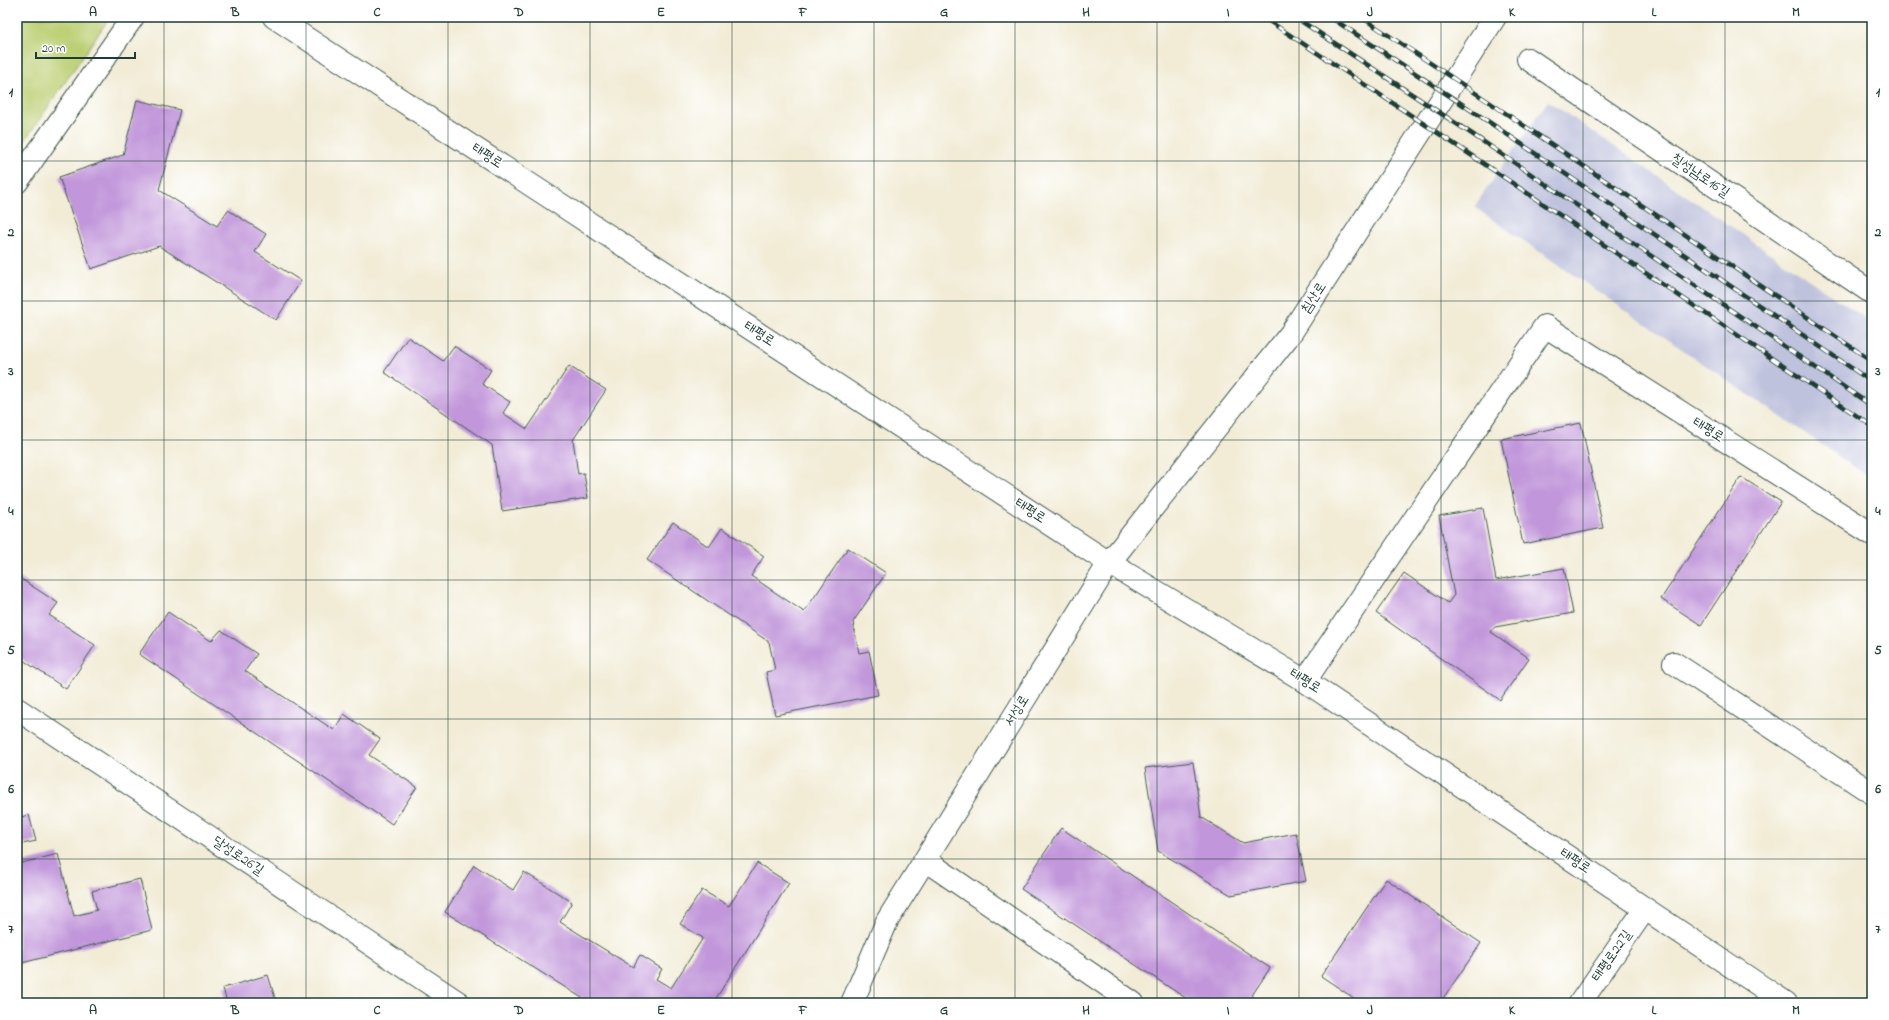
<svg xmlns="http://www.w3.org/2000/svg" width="1889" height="1020" viewBox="0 0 1889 1020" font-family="'Indie Flower','Poor Story',sans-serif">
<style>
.industrial{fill:#bfc2dd}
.green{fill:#bccf73;stroke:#6e8654}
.building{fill:#c196da}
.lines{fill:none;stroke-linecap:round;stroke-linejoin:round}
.minor-casing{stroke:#3f574c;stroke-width:24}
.major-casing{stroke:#3f574c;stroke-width:24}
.minor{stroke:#fff;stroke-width:22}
.major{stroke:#fff;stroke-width:22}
.rail-casing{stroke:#1f3d34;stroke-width:4.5}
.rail{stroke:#fff;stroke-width:3;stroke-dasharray:9;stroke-linecap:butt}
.grid{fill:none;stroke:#1f3d34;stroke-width:1;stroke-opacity:0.55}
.labels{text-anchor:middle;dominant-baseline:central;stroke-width:3;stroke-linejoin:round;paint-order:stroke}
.street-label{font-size:14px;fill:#1f3d34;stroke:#fff}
.neatline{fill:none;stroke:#1f3d34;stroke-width:1.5}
.grid-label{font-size:13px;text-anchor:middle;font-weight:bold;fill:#1f3d34}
</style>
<rect width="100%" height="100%" fill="#fff"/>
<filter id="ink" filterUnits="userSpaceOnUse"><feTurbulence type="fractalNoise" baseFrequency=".025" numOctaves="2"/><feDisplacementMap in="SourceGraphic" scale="8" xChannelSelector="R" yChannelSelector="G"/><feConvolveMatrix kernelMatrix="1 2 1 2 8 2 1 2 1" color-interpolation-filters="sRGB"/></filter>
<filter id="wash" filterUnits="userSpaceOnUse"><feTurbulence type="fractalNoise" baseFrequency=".012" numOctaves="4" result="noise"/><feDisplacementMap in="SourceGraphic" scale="16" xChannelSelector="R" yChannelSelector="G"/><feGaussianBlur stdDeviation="0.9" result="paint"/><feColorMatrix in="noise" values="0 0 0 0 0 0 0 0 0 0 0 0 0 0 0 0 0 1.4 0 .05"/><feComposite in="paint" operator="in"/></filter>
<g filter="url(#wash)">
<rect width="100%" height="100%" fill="#f2ecd7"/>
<path class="industrial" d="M 1548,101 L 1872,323 L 1872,479 L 1474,207 Z"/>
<path class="green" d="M 17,17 L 110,17 L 17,152 Z"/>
<g id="blocks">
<path class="building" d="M 137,100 L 180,110 L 159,190 L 217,226 L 228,210 L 266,234 L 255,252 L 301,281 L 276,320 L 159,246 L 91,269 L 59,177 L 123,155 Z
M 408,337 L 443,361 L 454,346 L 491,370 L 482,384 L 510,402 L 503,413 L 527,429 L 569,366 L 606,390 L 573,440 L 578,474 L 584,473 L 588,498 L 502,511 L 492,445 L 384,372 Z
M 1581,423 L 1603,528 L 1523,544 L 1501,439 Z
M 1741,477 L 1781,502 L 1701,625 L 1661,599 Z
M 1483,508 L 1496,580 L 1564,568 L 1573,613 L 1495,627 L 1491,632 L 1529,658 L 1500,700 L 1376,613 L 1404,573 L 1448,603 L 1454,595 L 1439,516 Z
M 673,522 L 709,547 L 722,528 L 764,556 L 751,576 L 804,612 L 848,548 L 886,573 L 853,622 L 859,653 L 869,651 L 878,695 L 775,715 L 766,672 L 775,670 L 769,642 L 647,560 Z
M 18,577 L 58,603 L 49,615 L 95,645 L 66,689 L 17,656 L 17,579 Z
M 168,612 L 211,641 L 221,630 L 257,654 L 245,671 L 334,730 L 344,714 L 380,739 L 369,755 L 417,787 L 392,824 L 139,654 Z
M 1193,762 L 1201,817 L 1243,843 L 1296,833 L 1306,881 L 1231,895 L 1158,851 L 1145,768 Z
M 29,815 L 36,841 L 18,845 L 22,863 L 58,854 L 74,916 L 97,910 L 92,891 L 140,879 L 152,930 L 18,964 L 17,818 Z
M 1061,828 L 1270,968 L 1247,1003 L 1193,1003 L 1021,889 Z
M 757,863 L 789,883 L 713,1003 L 590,1003 L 445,912 L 474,865 L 513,890 L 524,872 L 572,902 L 560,922 L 633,967 L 640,955 L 662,969 L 656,979 L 671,988 L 703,938 L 680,924 L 702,890 L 729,906 Z
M 1386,879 L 1481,943 L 1440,1003 L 1361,1003 L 1321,976 Z
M 268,975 L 276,1001 L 267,1003 L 227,1003 L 223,988 Z"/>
</g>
</g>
<g filter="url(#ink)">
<use href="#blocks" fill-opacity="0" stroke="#3f574c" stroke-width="1"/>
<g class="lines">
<defs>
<path id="minor" d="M 1528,59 L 1872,293
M 17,182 L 133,17
M 1674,663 L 1872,793
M 1305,681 L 1545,326 L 1872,534
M 17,709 L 459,1003
M 925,860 L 1133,1003
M 852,1003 L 887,921 L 1109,563
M 1580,1003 L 1645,909"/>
<path id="major" d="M 274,17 L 1109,563 L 1305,681 L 1786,1003
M 1109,563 L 1291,333 L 1495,17"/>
</defs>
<use href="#minor" class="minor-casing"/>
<use href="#major" class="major-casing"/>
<use href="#minor" class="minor"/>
<use href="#major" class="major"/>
<defs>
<path id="rail" d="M 1263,17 L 1462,149 L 1872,426
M 1295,17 L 1472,134 L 1872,406
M 1330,17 L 1483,118 L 1872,382
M 1361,17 L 1492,104 L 1872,361"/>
</defs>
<use href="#rail" class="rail-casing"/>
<use href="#rail" class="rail"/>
</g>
</g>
<path class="grid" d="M 164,17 L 164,1003M 306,17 L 306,1003M 448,17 L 448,1003M 590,17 L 590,1003M 732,17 L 732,1003M 874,17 L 874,1003M 1015,17 L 1015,1003M 1157,17 L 1157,1003M 1299,17 L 1299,1003M 1441,17 L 1441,1003M 1583,17 L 1583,1003M 1725,17 L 1725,1003M 17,161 L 1872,161M 17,301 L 1872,301M 17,440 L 1872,440M 17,580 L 1872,580M 17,719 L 1872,719M 17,859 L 1872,859"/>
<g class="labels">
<g class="street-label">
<text transform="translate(487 156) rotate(33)">태평로</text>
<text transform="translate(1700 176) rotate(34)">칠성남로16길</text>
<text transform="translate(1314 298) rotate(-57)">침산로</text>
<text transform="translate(759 334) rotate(33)">태평로</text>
<text transform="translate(1708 430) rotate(32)">태평로</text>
<text transform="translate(1030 511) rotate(33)">태평로</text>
<text transform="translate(1305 681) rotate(32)">태평로</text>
<text transform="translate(1017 711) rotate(-58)">서성로</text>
<text transform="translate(238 856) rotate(34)">달성로26길</text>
<text transform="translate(1575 861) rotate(34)">태평로</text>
<text transform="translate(1612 956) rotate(-55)">태평로22길</text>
</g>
</g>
<rect width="1889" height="1020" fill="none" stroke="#fff" stroke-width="44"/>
<path d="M36 52v6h99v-6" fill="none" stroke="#1f3d34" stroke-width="2"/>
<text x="42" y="52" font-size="12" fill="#1f3d34" stroke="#ffffff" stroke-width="3" paint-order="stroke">20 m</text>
<rect x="22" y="22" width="1845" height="976" class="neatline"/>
<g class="grid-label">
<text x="93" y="16">A</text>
<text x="235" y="16">B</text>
<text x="377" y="16">C</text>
<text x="519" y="16">D</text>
<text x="661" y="16">E</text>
<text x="803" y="16">F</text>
<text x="944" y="16">G</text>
<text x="1086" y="16">H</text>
<text x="1228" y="16">I</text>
<text x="1370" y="16">J</text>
<text x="1512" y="16">K</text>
<text x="1654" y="16">L</text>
<text x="1796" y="16">M</text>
<text x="11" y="96">1</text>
<text x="1878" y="96">1</text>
<text x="11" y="236">2</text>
<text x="1878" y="236">2</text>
<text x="11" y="375">3</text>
<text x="1878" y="375">3</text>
<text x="11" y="515">4</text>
<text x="1878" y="515">4</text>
<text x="11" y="654">5</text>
<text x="1878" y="654">5</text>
<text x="11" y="793">6</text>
<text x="1878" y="793">6</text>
<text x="11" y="933">7</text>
<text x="1878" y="933">7</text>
<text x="93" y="1014">A</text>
<text x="235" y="1014">B</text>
<text x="377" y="1014">C</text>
<text x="519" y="1014">D</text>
<text x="661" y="1014">E</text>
<text x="803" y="1014">F</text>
<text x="944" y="1014">G</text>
<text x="1086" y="1014">H</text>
<text x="1228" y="1014">I</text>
<text x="1370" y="1014">J</text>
<text x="1512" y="1014">K</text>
<text x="1654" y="1014">L</text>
<text x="1796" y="1014">M</text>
</g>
</svg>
